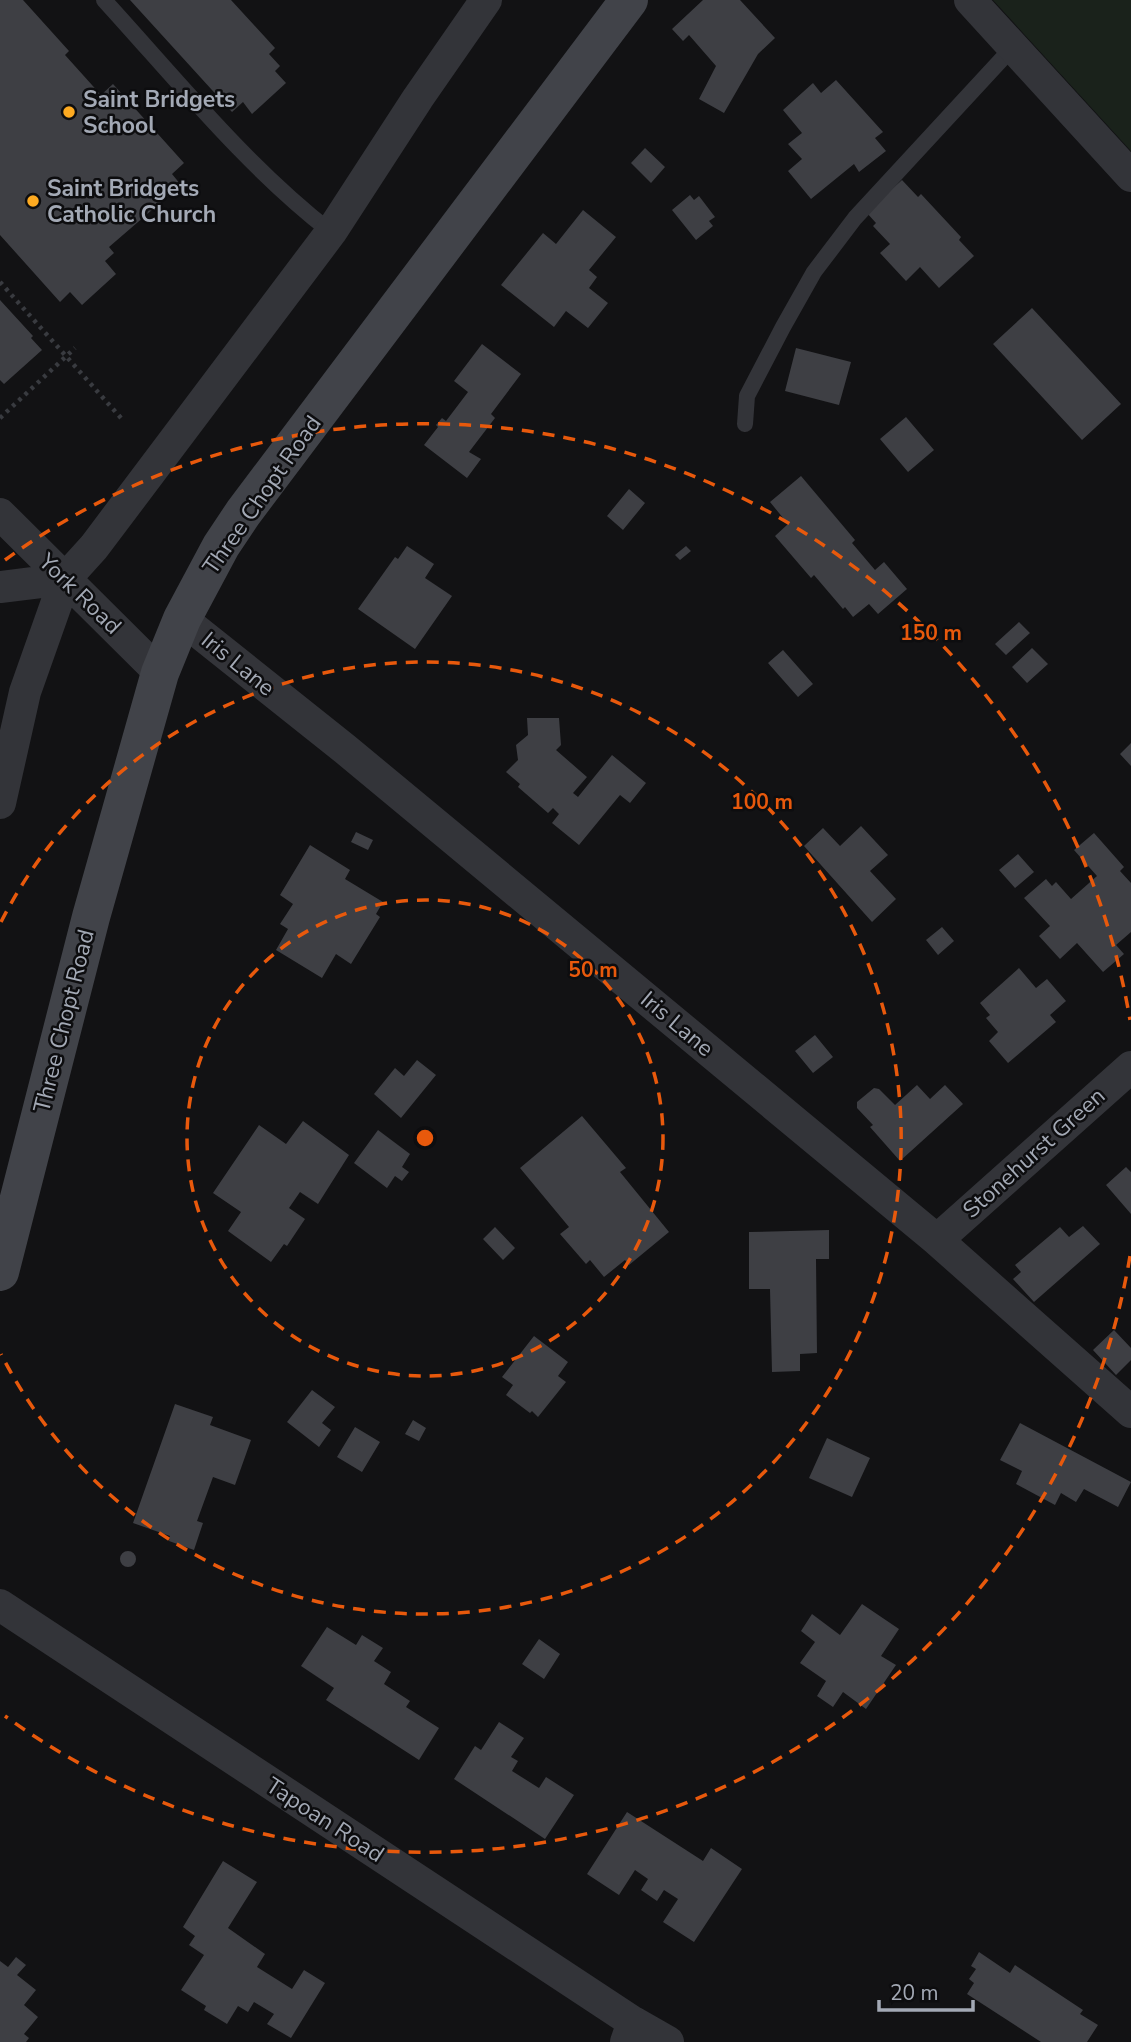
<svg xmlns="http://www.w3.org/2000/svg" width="1131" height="2042" viewBox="0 0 1131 2042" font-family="'Nunito Sans',sans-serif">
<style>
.green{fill:#1a221b}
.building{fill:#3e3f44}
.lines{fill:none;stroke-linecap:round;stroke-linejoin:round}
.path{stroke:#393b40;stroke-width:4.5;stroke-dasharray:3.5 5;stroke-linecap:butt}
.service{stroke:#333439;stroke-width:16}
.minor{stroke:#333439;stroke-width:32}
.secondary{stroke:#414349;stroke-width:38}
.ring{fill:none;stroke:#e8590c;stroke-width:3.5;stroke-dasharray:12 9}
.poi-dot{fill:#fdaa21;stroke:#0d0d0f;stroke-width:2.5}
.labels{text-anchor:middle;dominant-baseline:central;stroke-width:5;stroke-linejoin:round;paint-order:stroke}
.poi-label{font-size:23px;font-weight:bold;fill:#a3a9b5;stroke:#0d0d0f;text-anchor:start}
.street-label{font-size:23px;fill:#a3a9b5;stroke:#0d0d0f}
.centre{fill:#e8590c;stroke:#0d0d0f;stroke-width:3.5}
.ring-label{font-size:21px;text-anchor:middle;font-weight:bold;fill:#e8590c;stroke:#0d0d0f;stroke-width:5;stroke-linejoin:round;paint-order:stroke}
</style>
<rect width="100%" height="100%" fill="#121214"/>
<path class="green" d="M 993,0 L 1131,0 L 1131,151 Z"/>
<path class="building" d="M 0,0 L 23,0 L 69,51 L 65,55 L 101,95 L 113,84 L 184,163 L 172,174 L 181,185 L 109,247 L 114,253 L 105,261 L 116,274 L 82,305 L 70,292 L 60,302 L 0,235 Z
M 130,0 L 231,0 L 275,48 L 269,54 L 280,66 L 275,71 L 286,83 L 252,114 L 243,102 L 232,112 Z
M 703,0 L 740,0 L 775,38 L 758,54 L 724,113 L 699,99 L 716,66 L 689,35 L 683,41 L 672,29 Z
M 836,80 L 883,132 L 875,138 L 886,151 L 859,172 L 854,164 L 811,199 L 788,171 L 802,159 L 788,144 L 802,133 L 783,110 L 813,83 L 821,93 Z
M 645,148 L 665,167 L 651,183 L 631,163 Z
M 902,180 L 918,197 L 921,194 L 961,237 L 959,240 L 974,256 L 939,288 L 920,267 L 906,281 L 880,253 L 890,244 L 873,226 L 876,223 L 866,212 Z
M 690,195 L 694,200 L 699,196 L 715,217 L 709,221 L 713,226 L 696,240 L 672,210 Z
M 583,210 L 616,237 L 589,270 L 597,277 L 589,288 L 608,303 L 588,328 L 566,311 L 554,327 L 501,285 L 543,233 L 556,244 Z
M 0,300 L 33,336 L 31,338 L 42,350 L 4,384 L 0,380 Z
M 1032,308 L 1121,404 L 1082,440 L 993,344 Z
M 482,344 L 521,374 L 491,414 L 495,418 L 469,452 L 481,459 L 467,478 L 424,445 L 438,427 L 436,425 L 442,418 L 446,421 L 468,392 L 454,381 Z
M 796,348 L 851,362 L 839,405 L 785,391 Z
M 906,417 L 934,450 L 908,472 L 880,439 Z
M 801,476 L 855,540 L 852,543 L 875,570 L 884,562 L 907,589 L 878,614 L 869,604 L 853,617 L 845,607 L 843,609 L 814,575 L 811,578 L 775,536 L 788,524 L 770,502 Z
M 629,489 L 645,503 L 623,530 L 607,516 Z
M 407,546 L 434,564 L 425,578 L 452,596 L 415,649 L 358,609 L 395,557 L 398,559 Z
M 686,546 L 691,551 L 680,560 L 675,555 Z
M 1019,622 L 1030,633 L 1006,655 L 995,644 Z
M 1032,648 L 1048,664 L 1027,683 L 1012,667 Z
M 783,650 L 813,684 L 798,697 L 768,663 Z
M 527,718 L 559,718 L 561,745 L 556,750 L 587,777 L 573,793 L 578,797 L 612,755 L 646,783 L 630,803 L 620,795 L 579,845 L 552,823 L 559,814 L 553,808 L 548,813 L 518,787 L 520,784 L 506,772 L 518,760 L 516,745 L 528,735 Z
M 1131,743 L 1131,766 L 1120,754 Z
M 861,826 L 888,855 L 870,871 L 896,899 L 872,922 L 804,846 L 823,828 L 840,846 Z
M 356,832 L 373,840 L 368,850 L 351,842 Z
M 1094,833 L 1124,867 L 1120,871 L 1131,883 L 1131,932 L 1116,945 L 1124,954 L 1103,972 L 1077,943 L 1060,959 L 1039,936 L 1050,926 L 1024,898 L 1046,879 L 1052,886 L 1056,882 L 1071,899 L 1097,876 L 1074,850 Z
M 310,845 L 350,870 L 345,879 L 383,902 L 376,914 L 380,917 L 351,964 L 336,954 L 322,978 L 276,950 L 288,929 L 280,924 L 293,904 L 280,895 Z
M 1018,854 L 1034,872 L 1015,888 L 999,870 Z
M 942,927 L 954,941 L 938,955 L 926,940 Z
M 1019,968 L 1036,988 L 1047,979 L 1066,1001 L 1050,1015 L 1056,1022 L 1008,1063 L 989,1041 L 998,1032 L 986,1018 L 990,1015 L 980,1003 Z
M 815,1035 L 833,1057 L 813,1073 L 795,1051 Z
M 417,1060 L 436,1075 L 401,1118 L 374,1094 L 395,1068 L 404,1076 Z
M 917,1085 L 930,1099 L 945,1085 L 963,1104 L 900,1161 L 870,1127 L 873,1125 L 857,1108 L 857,1102 L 874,1088 L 879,1089 L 895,1105 Z
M 582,1116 L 626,1168 L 620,1172 L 669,1232 L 629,1265 L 625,1260 L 604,1277 L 590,1260 L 586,1264 L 560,1234 L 569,1227 L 520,1168 Z
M 303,1121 L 349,1155 L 318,1204 L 300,1192 L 289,1208 L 305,1219 L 287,1246 L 284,1244 L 271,1262 L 228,1231 L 241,1212 L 213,1193 L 259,1125 L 286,1144 Z
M 378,1130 L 410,1154 L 402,1167 L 409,1172 L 402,1181 L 395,1176 L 387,1188 L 354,1163 Z
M 1126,1167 L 1131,1172 L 1131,1214 L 1106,1185 Z
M 1083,1226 L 1100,1244 L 1034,1302 L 1013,1279 L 1021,1272 L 1015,1265 L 1060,1227 L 1069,1237 Z
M 495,1227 L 515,1248 L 503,1260 L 483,1239 Z
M 829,1230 L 829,1259 L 816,1259 L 817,1353 L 800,1354 L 800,1371 L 772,1372 L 770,1289 L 749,1289 L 749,1232 Z
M 1114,1330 L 1131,1348 L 1131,1360 L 1116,1375 L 1093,1350 Z
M 534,1336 L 568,1362 L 558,1376 L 566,1382 L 538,1417 L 532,1411 L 530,1413 L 506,1395 L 513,1385 L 502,1377 Z
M 312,1390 L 335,1407 L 322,1423 L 331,1430 L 319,1447 L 287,1422 Z
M 175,1404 L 213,1417 L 210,1425 L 251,1440 L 235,1485 L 213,1477 L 197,1521 L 203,1523 L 194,1550 L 169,1541 L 170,1536 L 133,1523 Z
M 413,1420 L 426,1428 L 419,1441 L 405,1434 Z
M 1020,1423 L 1131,1482 L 1118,1507 L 1084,1489 L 1076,1502 L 1061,1493 L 1055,1505 L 1016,1484 L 1022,1471 L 1000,1460 Z
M 355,1427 L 380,1442 L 362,1472 L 337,1457 Z
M 827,1438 L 870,1458 L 852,1497 L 809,1478 Z
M120 1559a8 8 0 1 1 16 0a8 8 0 1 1-16 0Z
M 862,1604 L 899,1629 L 881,1656 L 896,1665 L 866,1709 L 843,1692 L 833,1707 L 817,1696 L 826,1681 L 800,1663 L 815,1642 L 801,1631 L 812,1614 L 840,1635 Z
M 327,1627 L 356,1645 L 362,1635 L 383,1648 L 374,1661 L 391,1672 L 384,1684 L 410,1701 L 406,1707 L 439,1728 L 419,1760 L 326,1700 L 334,1688 L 301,1666 Z
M 539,1639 L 560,1654 L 544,1679 L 522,1664 Z
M 499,1722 L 524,1738 L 511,1757 L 518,1761 L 512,1771 L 539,1788 L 546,1777 L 574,1795 L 545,1839 L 454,1779 L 475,1746 L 481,1750 Z
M 627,1812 L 703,1861 L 711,1848 L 742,1869 L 694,1942 L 663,1922 L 678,1899 L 664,1890 L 657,1901 L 641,1890 L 648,1879 L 635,1870 L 619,1895 L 587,1874 Z
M 223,1861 L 257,1882 L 228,1928 L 265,1954 L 257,1967 L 292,1989 L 304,1970 L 325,1983 L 291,2038 L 267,2024 L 274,2014 L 254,2002 L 248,2012 L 238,2006 L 227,2024 L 204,2010 L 206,2006 L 181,1990 L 204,1955 L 189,1945 L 195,1936 L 183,1927 Z
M 979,1952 L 1010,1973 L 1015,1965 L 1083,2010 L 1080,2014 L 1098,2025 L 1087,2042 L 1041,2042 L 967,1994 L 974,1983 L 969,1979 L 976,1969 L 971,1966 Z
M 16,1957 L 26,1965 L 17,1975 L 36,1990 L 24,2005 L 38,2017 L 24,2034 L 29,2038 L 26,2042 L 0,2042 L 0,1961 L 8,1967 Z"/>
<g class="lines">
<path class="path" d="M 0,282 L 121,418
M 0,418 L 75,348"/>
<path class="service" d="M 104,0 C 177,80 246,166 331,232
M 745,424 L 747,396 L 783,327 L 814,272 L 855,218 L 1013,47"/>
<path class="minor" d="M 970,0 L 1131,176
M 0,514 L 160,673
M 0,587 L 65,579
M 182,619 L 345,749 L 937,1240 L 1131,1412
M 0,803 L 25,692 L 65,579 L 94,547 L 331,232 L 418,98 L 486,0
M 937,1240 L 1131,1067
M 0,1605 L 633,2022 L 626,2042
M 633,2022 L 668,2042"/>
<path class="secondary" d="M 0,1272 L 91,917 L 160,673 L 182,619 L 221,546 L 243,513 L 629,0"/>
</g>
<g class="ring">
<circle cx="425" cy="1138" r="238"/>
<path d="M1 922A476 476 0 1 1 1 1354"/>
<path d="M1130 1256A715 715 0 0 1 5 1716M5 560A715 715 0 0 1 1130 1020"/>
</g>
<g class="poi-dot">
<circle cx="69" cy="112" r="7"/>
<circle cx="33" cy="201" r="7"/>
</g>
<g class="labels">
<g class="poi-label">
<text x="83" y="99">Saint Bridgets<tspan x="83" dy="26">School</tspan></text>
<text x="47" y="188">Saint Bridgets<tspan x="47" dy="26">Catholic Church</tspan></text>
</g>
<g class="street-label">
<text transform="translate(262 495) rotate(-55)">Three Chopt Road</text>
<text transform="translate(80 594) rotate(44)">York Road</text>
<text transform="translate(238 664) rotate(39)">Iris Lane</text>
<text transform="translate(64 1021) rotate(-76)">Three Chopt Road</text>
<text transform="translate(677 1024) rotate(40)">Iris Lane</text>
<text transform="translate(1034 1153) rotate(-42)">Stonehurst Green</text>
<text transform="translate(325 1820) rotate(33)">Tapoan Road</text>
</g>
</g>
<circle cx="425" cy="1138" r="10" class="centre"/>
<g class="ring-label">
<text x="931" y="640">150 m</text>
<text x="762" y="809">100 m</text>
<text x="593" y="977">50 m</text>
</g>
<path d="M879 2000v10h94v-10" fill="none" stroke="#a3a9b5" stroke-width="3.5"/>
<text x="890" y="2000" font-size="21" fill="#a3a9b5" stroke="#0d0d0f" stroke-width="5" paint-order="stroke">20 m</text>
</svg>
